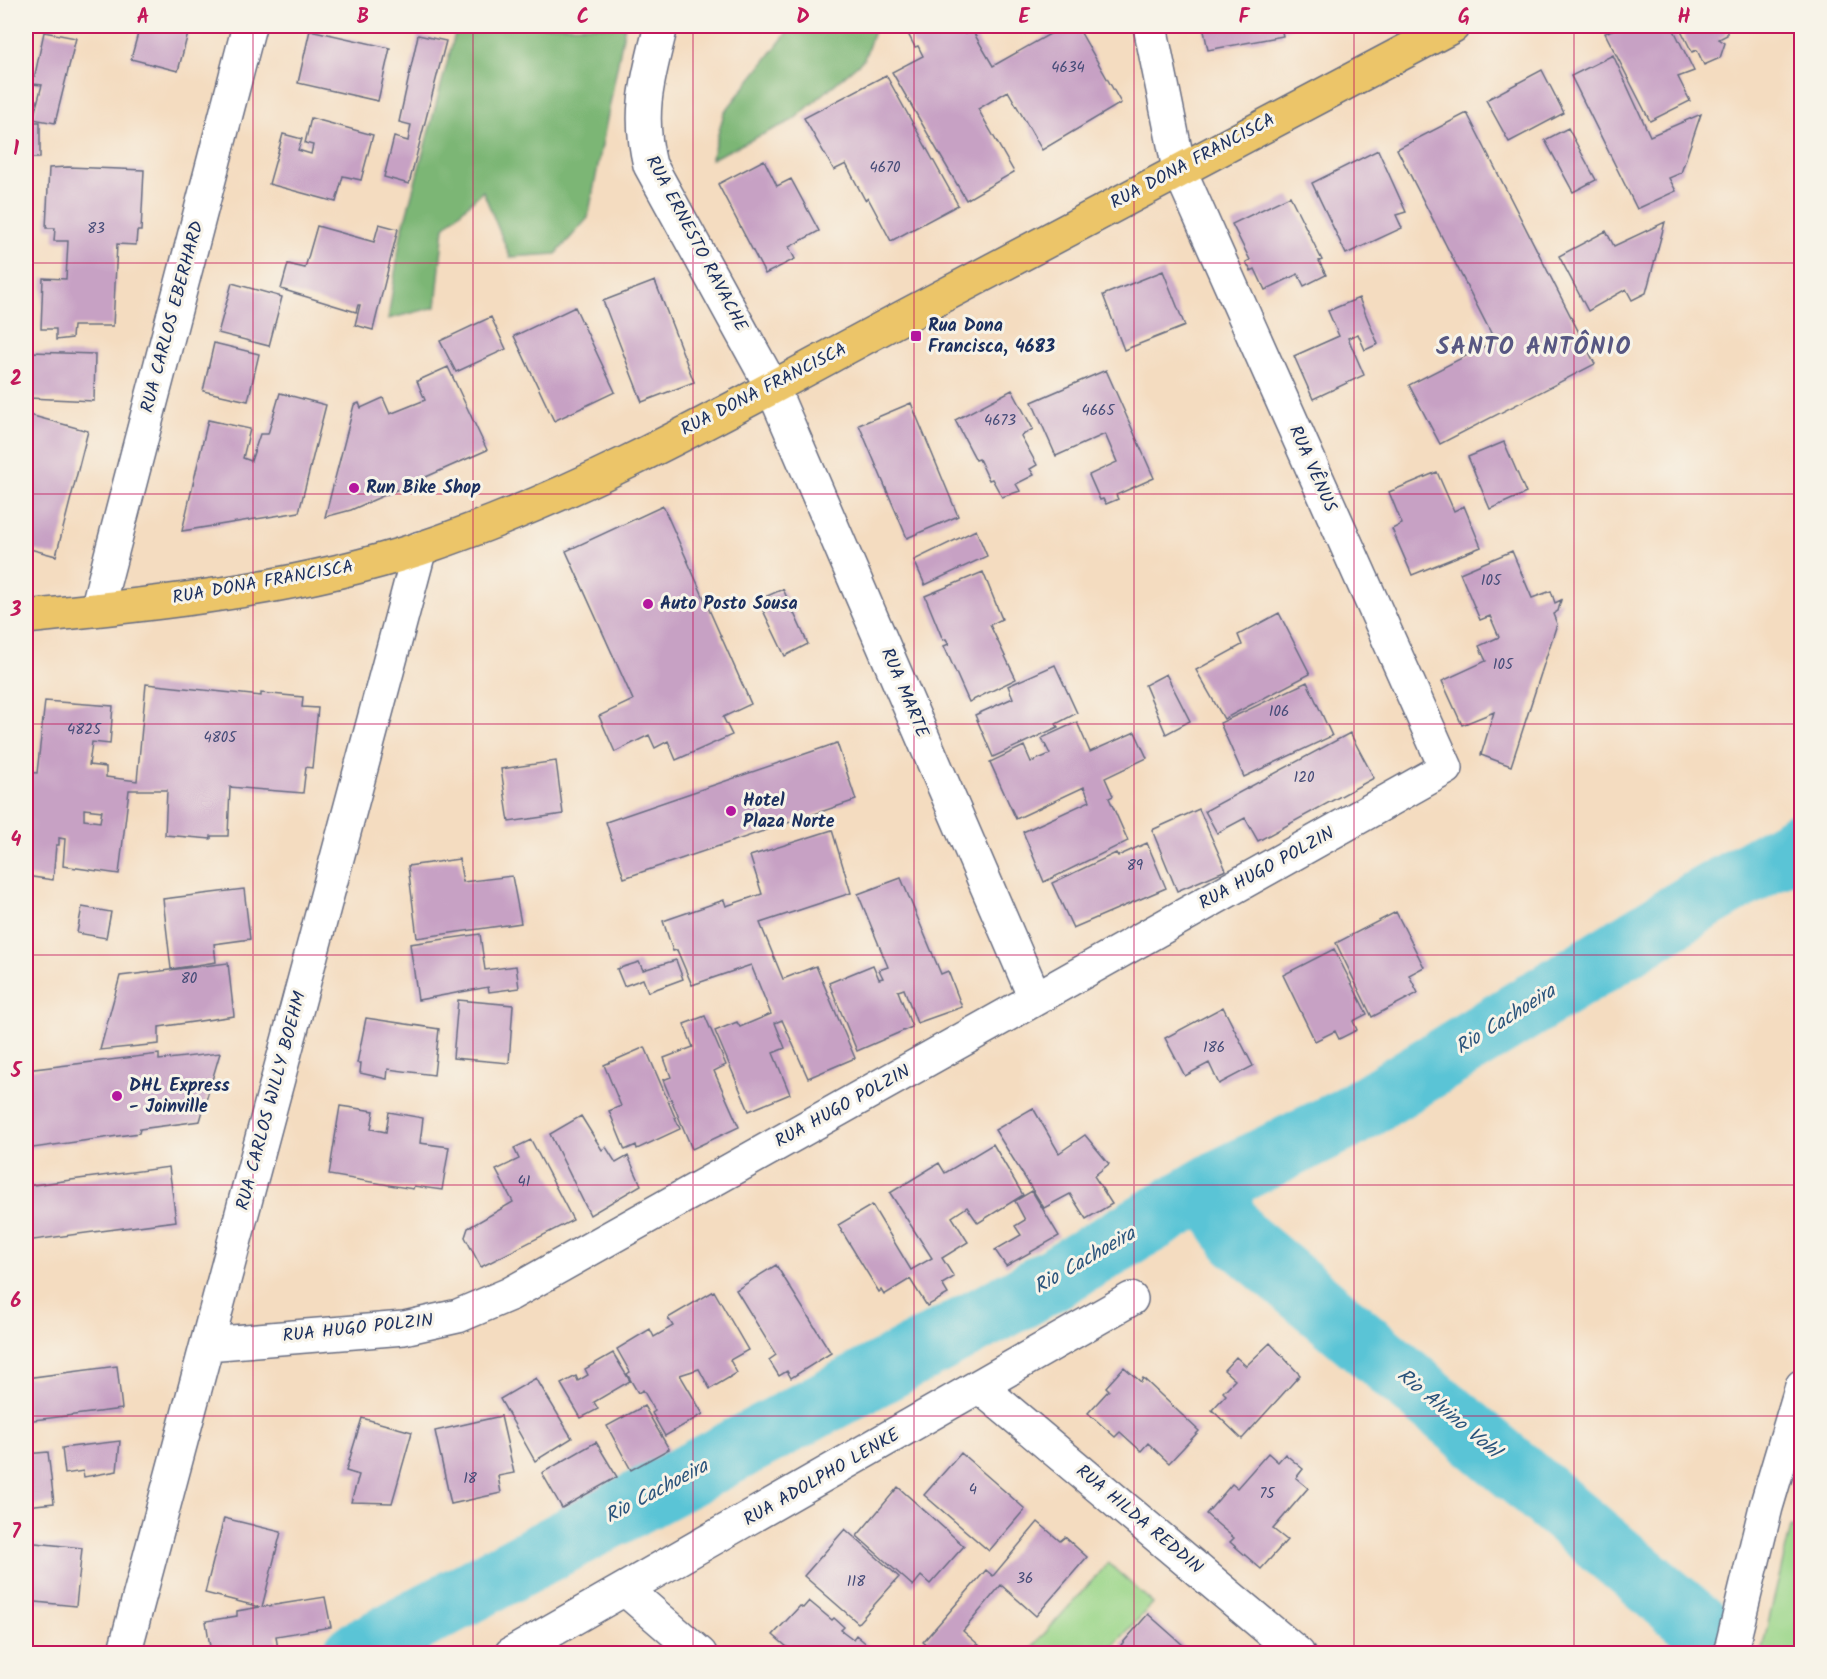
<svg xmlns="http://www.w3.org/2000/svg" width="1827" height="1679" viewBox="0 0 1827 1679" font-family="Kalam,sans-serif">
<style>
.green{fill:#9ad588;stroke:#5a8273;stroke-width:1.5}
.forest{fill:#7bb674;stroke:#4b7269;stroke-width:1.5}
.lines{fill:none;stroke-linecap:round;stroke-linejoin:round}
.river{stroke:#5ac4d6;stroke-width:63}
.building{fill:#c7a1c4;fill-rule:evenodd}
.minor-casing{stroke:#676c80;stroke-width:36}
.primary-casing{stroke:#676c80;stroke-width:36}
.minor{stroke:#fff;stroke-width:33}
.primary{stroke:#ecc569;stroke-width:33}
.grid{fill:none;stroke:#c2185b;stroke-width:1.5;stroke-opacity:0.55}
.poi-dot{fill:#b5179e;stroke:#f7f3e8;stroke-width:2}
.labels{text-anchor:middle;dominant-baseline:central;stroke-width:6;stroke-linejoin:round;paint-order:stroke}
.number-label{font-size:15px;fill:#464c78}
.street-label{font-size:18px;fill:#1b2f5e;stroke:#f7f3e8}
.poi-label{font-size:18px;font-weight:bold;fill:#1b2f5e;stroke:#f7f3e8;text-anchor:start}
.water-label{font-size:20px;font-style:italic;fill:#2b547c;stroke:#f7f3e8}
.district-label{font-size:24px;font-weight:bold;letter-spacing:1.5px;fill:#575782;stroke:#f7f3e8}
.neatline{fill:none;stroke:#c2185b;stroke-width:2}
.grid-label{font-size:20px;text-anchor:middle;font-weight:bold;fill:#c2185b}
</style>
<rect width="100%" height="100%" fill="#f7f3e8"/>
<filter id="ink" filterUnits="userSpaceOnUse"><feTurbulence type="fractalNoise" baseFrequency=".0167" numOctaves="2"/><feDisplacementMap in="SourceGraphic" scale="12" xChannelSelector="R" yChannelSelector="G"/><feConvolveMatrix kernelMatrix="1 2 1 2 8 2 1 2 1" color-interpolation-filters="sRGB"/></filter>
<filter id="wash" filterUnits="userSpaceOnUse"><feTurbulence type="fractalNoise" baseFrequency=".008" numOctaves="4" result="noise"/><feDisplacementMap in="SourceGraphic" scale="24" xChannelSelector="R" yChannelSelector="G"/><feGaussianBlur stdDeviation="1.35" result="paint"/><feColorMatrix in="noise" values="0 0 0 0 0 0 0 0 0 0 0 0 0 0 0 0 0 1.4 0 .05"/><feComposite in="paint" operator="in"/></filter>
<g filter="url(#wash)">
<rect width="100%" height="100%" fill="#f4dcc0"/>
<path class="green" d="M 1791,1527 L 1801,1530 L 1801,1653 L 1761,1653 Z
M 1108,1563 L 1153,1603 L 1107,1653 L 1027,1653 Z"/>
<path class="forest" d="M 457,26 L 625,26 L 588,218 L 556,254 L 510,257 L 483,191 L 444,227 L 436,307 L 388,319 L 401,235 Z
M 785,26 L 876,26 L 864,59 L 793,120 L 711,159 L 724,113 L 786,34 Z"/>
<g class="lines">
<path class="river" d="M 1221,1180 C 1218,1207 1223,1216 1239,1238 L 1706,1631
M 354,1654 L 1022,1297 L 1221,1180 L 1346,1119 L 1701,900 L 1802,843"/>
</g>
<g id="blocks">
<path class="building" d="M 26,26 L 31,26 L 31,81 L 26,81 Z
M 140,26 L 190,26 L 178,71 L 131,59 Z
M 904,26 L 961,26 L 965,34 L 972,30 L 993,66 L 1064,26 L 1077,26 L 1121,103 L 1042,150 L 1008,91 L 978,109 L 1014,172 L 966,200 L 892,72 L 923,56 L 918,46 L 915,47 Z
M 1203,26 L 1296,26 L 1282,32 L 1283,36 L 1208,50 Z
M 1621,26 L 1672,26 L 1694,71 L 1678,77 L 1690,101 L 1650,121 L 1605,33 Z
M 1679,26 L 1727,26 L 1727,35 L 1719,39 L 1725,43 L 1720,58 L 1704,65 L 1697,50 L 1692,52 Z
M 310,30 L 390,48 L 378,101 L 298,83 Z
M 44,32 L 76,38 L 55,123 L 33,119 L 42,85 L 33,84 Z
M 418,35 L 446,41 L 409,184 L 384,177 L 394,137 L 408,141 L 411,125 L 399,122 Z
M 1613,55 L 1650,136 L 1701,114 L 1681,173 L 1669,178 L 1676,191 L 1637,209 L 1571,76 Z
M 1542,70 L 1564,113 L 1509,142 L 1486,100 Z
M 886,75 L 958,205 L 891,241 L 868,198 L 865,200 L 846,164 L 834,170 L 804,118 Z
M 1467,113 L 1595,364 L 1440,444 L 1409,385 L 1495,341 L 1397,149 Z
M 311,118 L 373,135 L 361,180 L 343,176 L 336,202 L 269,184 L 283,134 L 302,139 L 298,150 L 311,154 L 313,145 L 305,143 Z
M 26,122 L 40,122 L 40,158 L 26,158 Z
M 1568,128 L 1596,180 L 1573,192 L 1545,140 Z
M 1378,150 L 1406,212 L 1396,215 L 1402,228 L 1346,254 L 1312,183 Z
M 764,160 L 777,186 L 791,179 L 819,231 L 789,247 L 795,259 L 765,274 L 718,184 Z
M 68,167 L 144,170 L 141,231 L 137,231 L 136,245 L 117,244 L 113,326 L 73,326 L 72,338 L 56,340 L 56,329 L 41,329 L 43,278 L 66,279 L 68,241 L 54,241 L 55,228 L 46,228 L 49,168 Z
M 1290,196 L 1322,260 L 1319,261 L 1326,275 L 1304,286 L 1298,274 L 1265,290 L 1255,269 L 1251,271 L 1246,262 L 1250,260 L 1232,224 Z
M 1665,222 L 1646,293 L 1632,300 L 1626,289 L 1588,311 L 1559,256 L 1606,231 L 1614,246 Z
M 379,224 L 398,229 L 373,330 L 355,325 L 360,305 L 358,305 L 356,312 L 281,289 L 288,264 L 305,268 L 317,226 L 374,242 Z
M 1163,271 L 1185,326 L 1124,350 L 1103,295 Z
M 655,281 L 694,382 L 642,402 L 603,301 Z
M 232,283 L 282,297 L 269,346 L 218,333 Z
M 1359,298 L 1378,344 L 1365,350 L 1358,334 L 1348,338 L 1364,375 L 1313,399 L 1294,356 L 1339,336 L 1328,311 Z
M 575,307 L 615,392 L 554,421 L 514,336 Z
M 491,317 L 506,349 L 456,372 L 440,341 Z
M 214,343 L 259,354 L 248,401 L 203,391 Z
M 31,352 L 95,354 L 94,401 L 29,398 Z
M 448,367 L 487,450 L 351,510 L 325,517 L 354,405 L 359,403 L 361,408 L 383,398 L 390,414 L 425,400 L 417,381 Z
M 1106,370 L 1154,478 L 1116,495 L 1118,499 L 1106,504 L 1103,499 L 1100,500 L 1089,475 L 1117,462 L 1105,434 L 1056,456 L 1032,402 Z
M 1012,390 L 1033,429 L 1021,436 L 1037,465 L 1030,469 L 1034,475 L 1016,484 L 1020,491 L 1002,497 L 992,479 L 989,480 L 979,459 L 976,460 L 955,420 Z
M 280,393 L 326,405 L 299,512 L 182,531 L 208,420 L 250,429 L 243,458 L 251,461 L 260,434 L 268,434 Z
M 911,403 L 958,516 L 907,538 L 859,425 Z
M 26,414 L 88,431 L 56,556 L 26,548 Z
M 1504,442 L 1526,493 L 1490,509 L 1468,457 Z
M 1437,472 L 1454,511 L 1464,506 L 1481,547 L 1412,575 L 1392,529 L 1402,524 L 1389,492 Z
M 663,506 L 751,704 L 723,717 L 732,735 L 676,760 L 668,741 L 655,748 L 649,735 L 615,752 L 599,716 L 633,700 L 566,551 Z
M 976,530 L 987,556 L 925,585 L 914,560 Z
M 1512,551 L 1532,598 L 1551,591 L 1555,603 L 1561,600 L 1558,611 L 1553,614 L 1557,624 L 1511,766 L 1481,755 L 1494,712 L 1462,725 L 1442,681 L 1486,661 L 1479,646 L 1499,637 L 1490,616 L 1480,620 L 1460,573 Z
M 983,572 L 1002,619 L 990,625 L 1016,679 L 969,702 L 944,646 L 949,644 L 946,639 L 943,640 L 925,596 Z
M 783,589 L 808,644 L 785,656 L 758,600 Z
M 1279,613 L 1310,674 L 1224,719 L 1196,670 L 1242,645 L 1238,635 Z
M 1055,665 L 1077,713 L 1056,724 L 1058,727 L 993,757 L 975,715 L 1013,698 L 1008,686 Z
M 1166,674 L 1190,721 L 1166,734 L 1145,685 Z
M 1307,682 L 1332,736 L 1244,777 L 1220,723 Z
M 146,684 L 261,696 L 261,693 L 303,697 L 302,707 L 318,708 L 312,768 L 306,767 L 303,793 L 230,787 L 228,836 L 211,836 L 211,839 L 165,835 L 167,790 L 129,790 L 119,874 L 63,866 L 65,839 L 59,838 L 59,845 L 56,845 L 53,880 L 26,876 L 28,833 L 26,833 L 26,772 L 37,773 L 45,701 L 113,706 L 110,744 L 92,742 L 89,765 L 106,767 L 106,777 L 137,781 ZM 84,809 L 102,811 L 100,822 L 84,820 Z
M 1077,722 L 1090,752 L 1135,732 L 1147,758 L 1105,778 L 1113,796 L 1109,798 L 1128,841 L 1044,882 L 1023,832 L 1090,801 L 1084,787 L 1016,819 L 990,762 L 1024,746 L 1031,762 L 1050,754 L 1042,738 Z
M 1350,733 L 1374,778 L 1258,841 L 1245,818 L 1217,833 L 1205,811 Z
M 837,743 L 856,800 L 624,878 L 606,822 Z
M 556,761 L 563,814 L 509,822 L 501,769 Z
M 1199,809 L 1226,870 L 1177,891 L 1152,830 Z
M 832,830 L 851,893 L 760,923 L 783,979 L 816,966 L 855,1058 L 808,1078 L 782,1020 L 775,1023 L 785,1048 L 773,1053 L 790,1094 L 749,1111 L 715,1031 L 737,1022 L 740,1027 L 771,1014 L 751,965 L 692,985 L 677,950 L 673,951 L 663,921 L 724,900 L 726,906 L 762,894 L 750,856 Z
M 1147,843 L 1166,888 L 1073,928 L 1052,883 L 1116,853 L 1118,856 Z
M 459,859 L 463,882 L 512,876 L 521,923 L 417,938 L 408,866 Z
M 901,878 L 941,974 L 948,971 L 962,1007 L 917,1023 L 904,989 L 898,991 L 912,1027 L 857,1051 L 829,983 L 873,965 L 879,979 L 883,978 L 879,970 L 888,967 L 858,894 Z
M 244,889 L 250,939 L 214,944 L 216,962 L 171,969 L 163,899 Z
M 82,907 L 111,912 L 106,938 L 77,933 Z
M 1396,912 L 1424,967 L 1409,975 L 1418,993 L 1372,1017 L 1336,943 Z
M 480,934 L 485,970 L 516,966 L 519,988 L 489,992 L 488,987 L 418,1000 L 410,944 Z
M 1334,949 L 1367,1014 L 1353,1021 L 1357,1030 L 1339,1039 L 1335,1031 L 1315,1041 L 1283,975 Z
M 676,960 L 683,979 L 648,992 L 643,979 L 624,986 L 617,969 L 639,962 L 643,970 Z
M 228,963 L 234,1016 L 159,1027 L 159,1044 L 100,1050 L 120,976 Z
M 458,1000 L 513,1005 L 509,1063 L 453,1058 Z
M 1223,1007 L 1253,1066 L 1219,1084 L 1209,1063 L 1185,1076 L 1165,1038 Z
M 705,1016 L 726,1065 L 714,1071 L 739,1127 L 692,1149 L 663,1080 L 671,1077 L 664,1058 L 693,1047 L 684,1024 Z
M 366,1018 L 439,1029 L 434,1075 L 388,1069 L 387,1079 L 360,1073 L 361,1063 L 357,1063 Z
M 645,1047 L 680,1129 L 637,1149 L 636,1145 L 625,1150 L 609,1111 L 621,1106 L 604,1065 Z
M 220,1053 L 200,1121 L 140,1129 L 139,1133 L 26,1149 L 26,1070 L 159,1054 L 159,1060 Z
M 340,1106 L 374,1111 L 371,1129 L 386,1132 L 389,1112 L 423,1118 L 420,1143 L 449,1147 L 442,1190 L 414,1186 L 413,1189 L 329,1175 Z
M 1033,1108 L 1059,1153 L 1085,1135 L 1109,1164 L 1094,1176 L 1112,1204 L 1086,1219 L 1070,1194 L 1044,1208 L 995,1130 Z
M 581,1116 L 602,1150 L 606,1147 L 616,1163 L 628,1156 L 641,1185 L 590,1215 L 550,1134 Z
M 531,1140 L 573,1220 L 481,1267 L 465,1237 L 468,1228 L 513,1202 L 496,1170 L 519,1159 L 514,1148 Z
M 993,1144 L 1023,1195 L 978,1223 L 967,1207 L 952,1217 L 968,1242 L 942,1258 L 954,1277 L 942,1284 L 948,1294 L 927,1306 L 910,1279 L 884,1295 L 881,1290 L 879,1292 L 838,1225 L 872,1205 L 911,1270 L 932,1258 L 890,1193 L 939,1163 L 945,1173 Z
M 169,1167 L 176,1221 L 26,1241 L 26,1186 Z
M 1032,1191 L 1059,1236 L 1006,1266 L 995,1250 L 1021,1235 L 1015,1226 L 1025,1220 L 1015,1201 Z
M 776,1265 L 831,1353 L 791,1378 L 787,1371 L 779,1376 L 769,1360 L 776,1355 L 736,1290 Z
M 714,1291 L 748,1350 L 730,1360 L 737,1373 L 710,1389 L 699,1369 L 680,1375 L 703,1414 L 665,1436 L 652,1413 L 655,1411 L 643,1390 L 638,1393 L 627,1374 L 630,1372 L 617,1349 L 650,1329 L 654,1337 L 673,1326 L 668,1318 Z
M 1270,1343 L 1300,1375 L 1242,1439 L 1212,1410 L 1226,1395 L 1223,1392 L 1235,1380 L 1224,1370 L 1236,1357 L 1246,1366 Z
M 613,1353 L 630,1381 L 594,1402 L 598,1409 L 581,1418 L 561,1384 L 576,1376 L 578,1381 L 588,1375 L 585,1369 Z
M 117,1366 L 122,1409 L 26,1421 L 26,1378 Z
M 1124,1367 L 1141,1382 L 1143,1378 L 1199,1431 L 1169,1463 L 1148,1443 L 1141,1451 L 1120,1432 L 1115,1437 L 1088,1413 L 1109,1390 L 1106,1387 Z
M 536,1378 L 572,1438 L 535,1461 L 500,1399 Z
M 644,1406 L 669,1449 L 631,1470 L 607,1426 Z
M 501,1416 L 514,1473 L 498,1476 L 501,1493 L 451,1504 L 435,1431 Z
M 362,1418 L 412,1432 L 392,1503 L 351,1502 L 359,1475 L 346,1471 Z
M 120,1441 L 117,1471 L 84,1477 L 83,1471 L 65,1474 L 62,1448 Z
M 596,1442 L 617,1477 L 562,1508 L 542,1473 Z
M 48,1452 L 54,1503 L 26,1506 L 26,1454 Z
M 961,1453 L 1025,1509 L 989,1551 L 924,1495 Z
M 1268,1453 L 1278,1462 L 1285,1454 L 1303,1469 L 1296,1478 L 1308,1488 L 1273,1529 L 1287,1540 L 1261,1569 L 1230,1542 L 1234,1538 L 1206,1514 L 1232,1484 L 1237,1488 Z
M 898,1487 L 964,1546 L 930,1584 L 921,1576 L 913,1586 L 857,1536 Z
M 224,1518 L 281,1532 L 262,1607 L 325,1597 L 331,1627 L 276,1636 L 278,1650 L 254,1653 L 211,1653 L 206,1621 L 237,1616 L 237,1611 L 260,1607 L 205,1593 Z
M 1038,1522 L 1060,1541 L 1065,1537 L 1087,1557 L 1036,1616 L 1001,1585 L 963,1631 L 988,1653 L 936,1653 L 923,1642 L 986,1570 L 993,1576 Z
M 845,1529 L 899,1577 L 858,1623 L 804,1576 Z
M 26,1542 L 82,1548 L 76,1606 L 26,1601 Z
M 809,1601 L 832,1620 L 834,1618 L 844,1627 L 841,1630 L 853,1639 L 856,1635 L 877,1653 L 794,1653 L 773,1635 L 800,1606 L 803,1608 Z
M 1148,1614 L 1192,1653 L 1127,1653 L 1129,1652 L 1121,1645 Z"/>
</g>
</g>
<g filter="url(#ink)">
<use href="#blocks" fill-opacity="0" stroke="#676c80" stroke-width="1.5"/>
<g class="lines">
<defs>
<path id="minor" d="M 661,26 C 648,78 637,112 650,165 L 772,387 L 1035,998
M 97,609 L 249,26
M 207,1344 L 404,1328 L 458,1316 L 510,1294 L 1446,768 L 1179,169 L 1150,26
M 980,1387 L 1298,1654
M 626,1590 L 700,1654
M 124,1654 L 420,548
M 511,1654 L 1131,1299
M 1730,1654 L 1766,1507 L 1802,1386"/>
<path id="primary" d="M 26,617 C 157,604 292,590 419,549 C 584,494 739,405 892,323 C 1078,223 1265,124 1453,26"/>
</defs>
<use href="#minor" class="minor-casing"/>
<use href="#primary" class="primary-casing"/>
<use href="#minor" class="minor"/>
<use href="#primary" class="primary"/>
</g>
</g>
<path class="grid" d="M 253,26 L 253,1654M 473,26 L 473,1654M 693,26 L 693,1654M 914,26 L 914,1654M 1134,26 L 1134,1654M 1354,26 L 1354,1654M 1574,26 L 1574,1654M 26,263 L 1802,263M 26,494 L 1802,494M 26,724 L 1802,724M 26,955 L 1802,955M 26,1185 L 1802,1185M 26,1416 L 1802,1416"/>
<g class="poi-dot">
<rect x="910" y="330" width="12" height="12" rx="3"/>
<circle cx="354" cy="488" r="6"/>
<circle cx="648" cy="604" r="6"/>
<circle cx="731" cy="811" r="6"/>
<circle cx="117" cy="1096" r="6"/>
</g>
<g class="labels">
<g class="number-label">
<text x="1068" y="68">4634</text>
<text x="885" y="168">4670</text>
<text x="96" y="229">83</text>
<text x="1098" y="411">4665</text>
<text x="1000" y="421">4673</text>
<text x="1491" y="581">105</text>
<text x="1503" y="665">105</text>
<text x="1279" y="712">106</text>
<text x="84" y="730">4825</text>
<text x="220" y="738">4805</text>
<text x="1304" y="778">120</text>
<text x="1135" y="866">89</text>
<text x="189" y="979">80</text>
<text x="1214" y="1048">186</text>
<text x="524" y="1182">41</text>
<text x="470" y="1479">18</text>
<text x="973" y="1490">4</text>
<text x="1267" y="1494">75</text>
<text x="1025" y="1579">36</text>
<text x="856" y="1582">118</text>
</g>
<g class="street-label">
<text transform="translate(1193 162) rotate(-28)">RUA DONA FRANCISCA</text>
<text transform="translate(696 244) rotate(62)">RUA ERNESTO RAVACHE</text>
<text transform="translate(173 317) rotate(-75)">RUA CARLOS EBERHARD</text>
<text transform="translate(764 390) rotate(-27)">RUA DONA FRANCISCA</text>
<text transform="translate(1312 469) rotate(66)">RUA VÊNUS</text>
<text transform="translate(263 583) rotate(-10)">RUA DONA FRANCISCA</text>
<text transform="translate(904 693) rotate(67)">RUA MARTE</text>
<text transform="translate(1267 869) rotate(-29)">RUA HUGO POLZIN</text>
<text transform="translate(272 1101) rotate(-75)">RUA CARLOS WILLY BOEHM</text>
<text transform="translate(843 1107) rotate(-29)">RUA HUGO POLZIN</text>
<text transform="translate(358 1329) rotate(-6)">RUA HUGO POLZIN</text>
<text transform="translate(822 1478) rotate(-30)">RUA ADOLPHO LENKE</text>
<text transform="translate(1139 1520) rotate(40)">RUA HILDA REDDIN</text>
</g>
<g class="poi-label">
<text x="928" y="326">Rua Dona<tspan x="928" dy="21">Francisca, 4683</tspan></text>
<text x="366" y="488">Run Bike Shop</text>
<text x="660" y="604">Auto Posto Sousa</text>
<text x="743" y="801">Hotel<tspan x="743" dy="21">Plaza Norte</tspan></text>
<text x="129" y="1086">DHL Express<tspan x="129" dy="21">- Joinville</tspan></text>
</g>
<g class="water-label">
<text transform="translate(1506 1020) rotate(-32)">Rio Cachoeira</text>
<text transform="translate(1085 1261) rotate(-30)">Rio Cachoeira</text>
<text transform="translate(1448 1414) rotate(40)">Rio Alvino Vohl</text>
<text transform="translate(657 1492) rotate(-28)">Rio Cachoeira</text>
</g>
<g class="district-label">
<text x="1534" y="347">SANTO ANTÔNIO</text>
</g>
</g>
<rect width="1827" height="1679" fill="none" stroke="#f7f3e8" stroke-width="66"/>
<rect x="33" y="33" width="1761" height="1613" class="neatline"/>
<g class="grid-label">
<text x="143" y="23">A</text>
<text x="363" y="23">B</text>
<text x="583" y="23">C</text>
<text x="803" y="23">D</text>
<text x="1024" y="23">E</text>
<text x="1244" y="23">F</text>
<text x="1464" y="23">G</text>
<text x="1684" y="23">H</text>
<text x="16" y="155">1</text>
<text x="16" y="385">2</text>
<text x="16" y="616">3</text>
<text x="16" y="846">4</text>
<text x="16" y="1077">5</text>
<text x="16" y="1307">6</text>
<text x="16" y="1538">7</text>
</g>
</svg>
